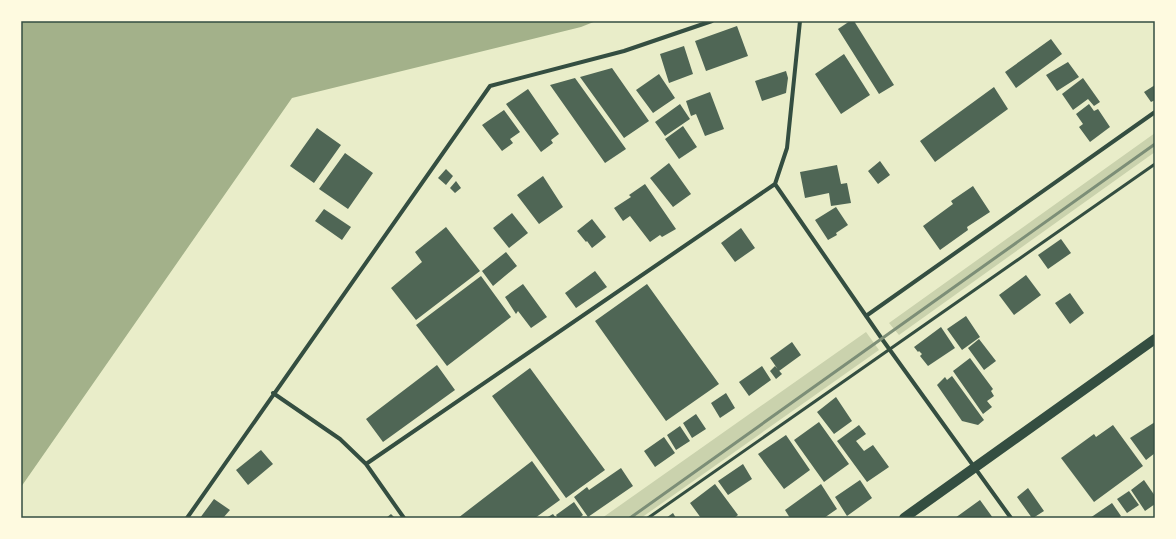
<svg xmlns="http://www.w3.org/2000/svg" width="1176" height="539" viewBox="0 0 1176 539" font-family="'PT Sans',sans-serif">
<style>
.green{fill:#cad2ad}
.water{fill:#a3b18a}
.building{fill:#4f6655}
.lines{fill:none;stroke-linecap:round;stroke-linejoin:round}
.service{stroke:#344e41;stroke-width:3}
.minor{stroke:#344e41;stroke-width:4}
.primary{stroke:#344e41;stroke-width:10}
.rail{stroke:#7c8e77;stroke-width:3}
.neatline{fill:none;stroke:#344e41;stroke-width:1.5}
</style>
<rect width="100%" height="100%" fill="#e9edc9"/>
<path class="green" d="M 1155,133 L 1155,152 L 899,335 L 889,323 Z
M 866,332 L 879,350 L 641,518 L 602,518 Z"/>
<path class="water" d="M 21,21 L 596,21 L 581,27 L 292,98 L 21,487 Z"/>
<path class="building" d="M 850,21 L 854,21 L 894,85 L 879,94 L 838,29 Z
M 737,26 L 748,56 L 706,71 L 695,41 Z
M 1051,39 L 1062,54 L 1016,88 L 1005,72 Z
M 684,46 L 693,74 L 669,83 L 660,54 Z
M 844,54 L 870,95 L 841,114 L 815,74 Z
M 1068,62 L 1079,77 L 1057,91 L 1046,75 Z
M 612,68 L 649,121 L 624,138 L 580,77 Z
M 786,71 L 788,78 L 786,93 L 762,101 L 755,81 Z
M 659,74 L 675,98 L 653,113 L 636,90 Z
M 575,78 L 626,149 L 605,163 L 550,85 Z
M 1083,78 L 1100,102 L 1094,106 L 1088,99 L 1073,110 L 1062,94 Z
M 1155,85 L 1155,100 L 1151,102 L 1144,92 Z
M 994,87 L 1008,109 L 935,162 L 920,141 Z
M 528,89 L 559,134 L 551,140 L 553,143 L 541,152 L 506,104 Z
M 710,92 L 724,129 L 705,136 L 696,114 L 691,116 L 686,101 Z
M 680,104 L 690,119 L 665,136 L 655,122 Z
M 1089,104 L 1094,111 L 1098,109 L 1110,127 L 1090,142 L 1079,127 L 1083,124 L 1076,114 Z
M 504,110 L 520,132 L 510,139 L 513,143 L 502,151 L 482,125 Z
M 683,126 L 697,147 L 679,159 L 665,139 Z
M 317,128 L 341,145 L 314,183 L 290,166 Z
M 345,153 L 373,173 L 348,209 L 319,189 Z
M 880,161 L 890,175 L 878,184 L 868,171 Z
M 669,163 L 691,194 L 673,207 L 650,178 Z
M 837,165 L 841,184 L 847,183 L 851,203 L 831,206 L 829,193 L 805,198 L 800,172 Z
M 446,169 L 453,176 L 446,185 L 438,178 Z
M 543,176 L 563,207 L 539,224 L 517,195 Z
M 456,181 L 461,188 L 455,193 L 450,188 Z
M 645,184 L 676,229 L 662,237 L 660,235 L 650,242 L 630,216 L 623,221 L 614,208 L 631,197 L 629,195 Z
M 973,186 L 990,212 L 967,227 L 968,230 L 940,250 L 923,226 L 953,204 L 951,201 Z
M 836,207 L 848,225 L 836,233 L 837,235 L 828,240 L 815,220 Z
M 324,209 L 351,227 L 342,240 L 315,221 Z
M 512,213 L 528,233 L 509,248 L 493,228 Z
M 592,219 L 606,237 L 592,248 L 587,241 L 586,242 L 577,231 Z
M 446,227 L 480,271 L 416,320 L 391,288 L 422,262 L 415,252 Z
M 741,228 L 755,248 L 735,262 L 721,243 Z
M 1061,239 L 1071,253 L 1048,269 L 1038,255 Z
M 506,252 L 517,266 L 493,286 L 482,271 Z
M 595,271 L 607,287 L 576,308 L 565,293 Z
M 1026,275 L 1041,295 L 1014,315 L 999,295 Z
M 481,276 L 511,317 L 447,366 L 416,325 Z
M 523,284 L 547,317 L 531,328 L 518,311 L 516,314 L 505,297 Z
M 647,284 L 719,384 L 666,421 L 595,321 Z
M 1070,293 L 1084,313 L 1070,324 L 1055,303 Z
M 966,316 L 980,337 L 962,350 L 947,329 Z
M 941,327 L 955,348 L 928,366 L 920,356 L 922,354 L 919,351 L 918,352 L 914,347 Z
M 979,339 L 996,361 L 984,370 L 968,348 Z
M 792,342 L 801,355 L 779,371 L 770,358 Z
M 970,358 L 993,389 L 991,391 L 994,396 L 987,401 L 992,407 L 983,414 L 953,371 Z
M 437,365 L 455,390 L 383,442 L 366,419 Z
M 762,366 L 771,380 L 749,396 L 739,382 Z
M 775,366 L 782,374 L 776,379 L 770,371 Z
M 530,368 L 605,470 L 566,498 L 492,396 Z
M 952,376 L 984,420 L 978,425 L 962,421 L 937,385 L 945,377 L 947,380 Z
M 726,393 L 735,408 L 720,418 L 711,403 Z
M 836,397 L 852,421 L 834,434 L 817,412 Z
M 696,414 L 706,429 L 692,438 L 683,423 Z
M 819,422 L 849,464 L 824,482 L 794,440 Z
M 1155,422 L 1155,453 L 1146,460 L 1130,438 Z
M 859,425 L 866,434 L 856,441 L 864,451 L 873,445 L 889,467 L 867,482 L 837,441 Z
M 1113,425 L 1143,466 L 1094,502 L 1061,458 L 1094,434 L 1096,437 Z
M 680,426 L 690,441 L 676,450 L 667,435 Z
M 786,435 L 810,470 L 784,489 L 758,454 Z
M 664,437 L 675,453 L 655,467 L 644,451 Z
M 261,450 L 273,464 L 248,485 L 236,470 Z
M 532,461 L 560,500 L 535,518 L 458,518 Z
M 743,464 L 752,479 L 728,495 L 718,481 Z
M 621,468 L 633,486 L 588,517 L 574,497 L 587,487 L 589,490 Z
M 860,480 L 872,498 L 847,516 L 835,497 Z
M 1144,480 L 1155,496 L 1155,504 L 1145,511 L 1131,490 Z
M 715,484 L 738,515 L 734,518 L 701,518 L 690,503 Z
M 821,484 L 837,509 L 824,518 L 790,518 L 785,510 Z
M 1028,488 L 1044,511 L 1033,518 L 1032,518 L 1017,497 Z
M 1129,491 L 1139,505 L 1127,513 L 1117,499 Z
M 214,499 L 230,510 L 223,518 L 200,518 Z
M 980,500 L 993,518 L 955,518 Z
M 574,502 L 583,515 L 579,518 L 558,518 L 556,515 Z
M 1112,503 L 1121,516 L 1118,518 L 1090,518 Z
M 673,513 L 676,518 L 666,518 Z
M 391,514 L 395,518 L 386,518 Z
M 553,514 L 556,518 L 546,518 Z"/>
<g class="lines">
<path class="service" d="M 648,518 L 1155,164"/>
<path class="minor" d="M 775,184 L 882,339 L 1011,518
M 866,316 L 1155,112
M 273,393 L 340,439 L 366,464 L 404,518
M 366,464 L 775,184 L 787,148 L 800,21
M 187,518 L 490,86 L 624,51 L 712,21"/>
<path class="primary" d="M 904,518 L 1155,339"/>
<path class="rail" d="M 630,518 L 1155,144"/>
</g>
<rect width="1176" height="539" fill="none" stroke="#fefae0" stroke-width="44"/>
<rect x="22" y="22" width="1132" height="495" class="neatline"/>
</svg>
